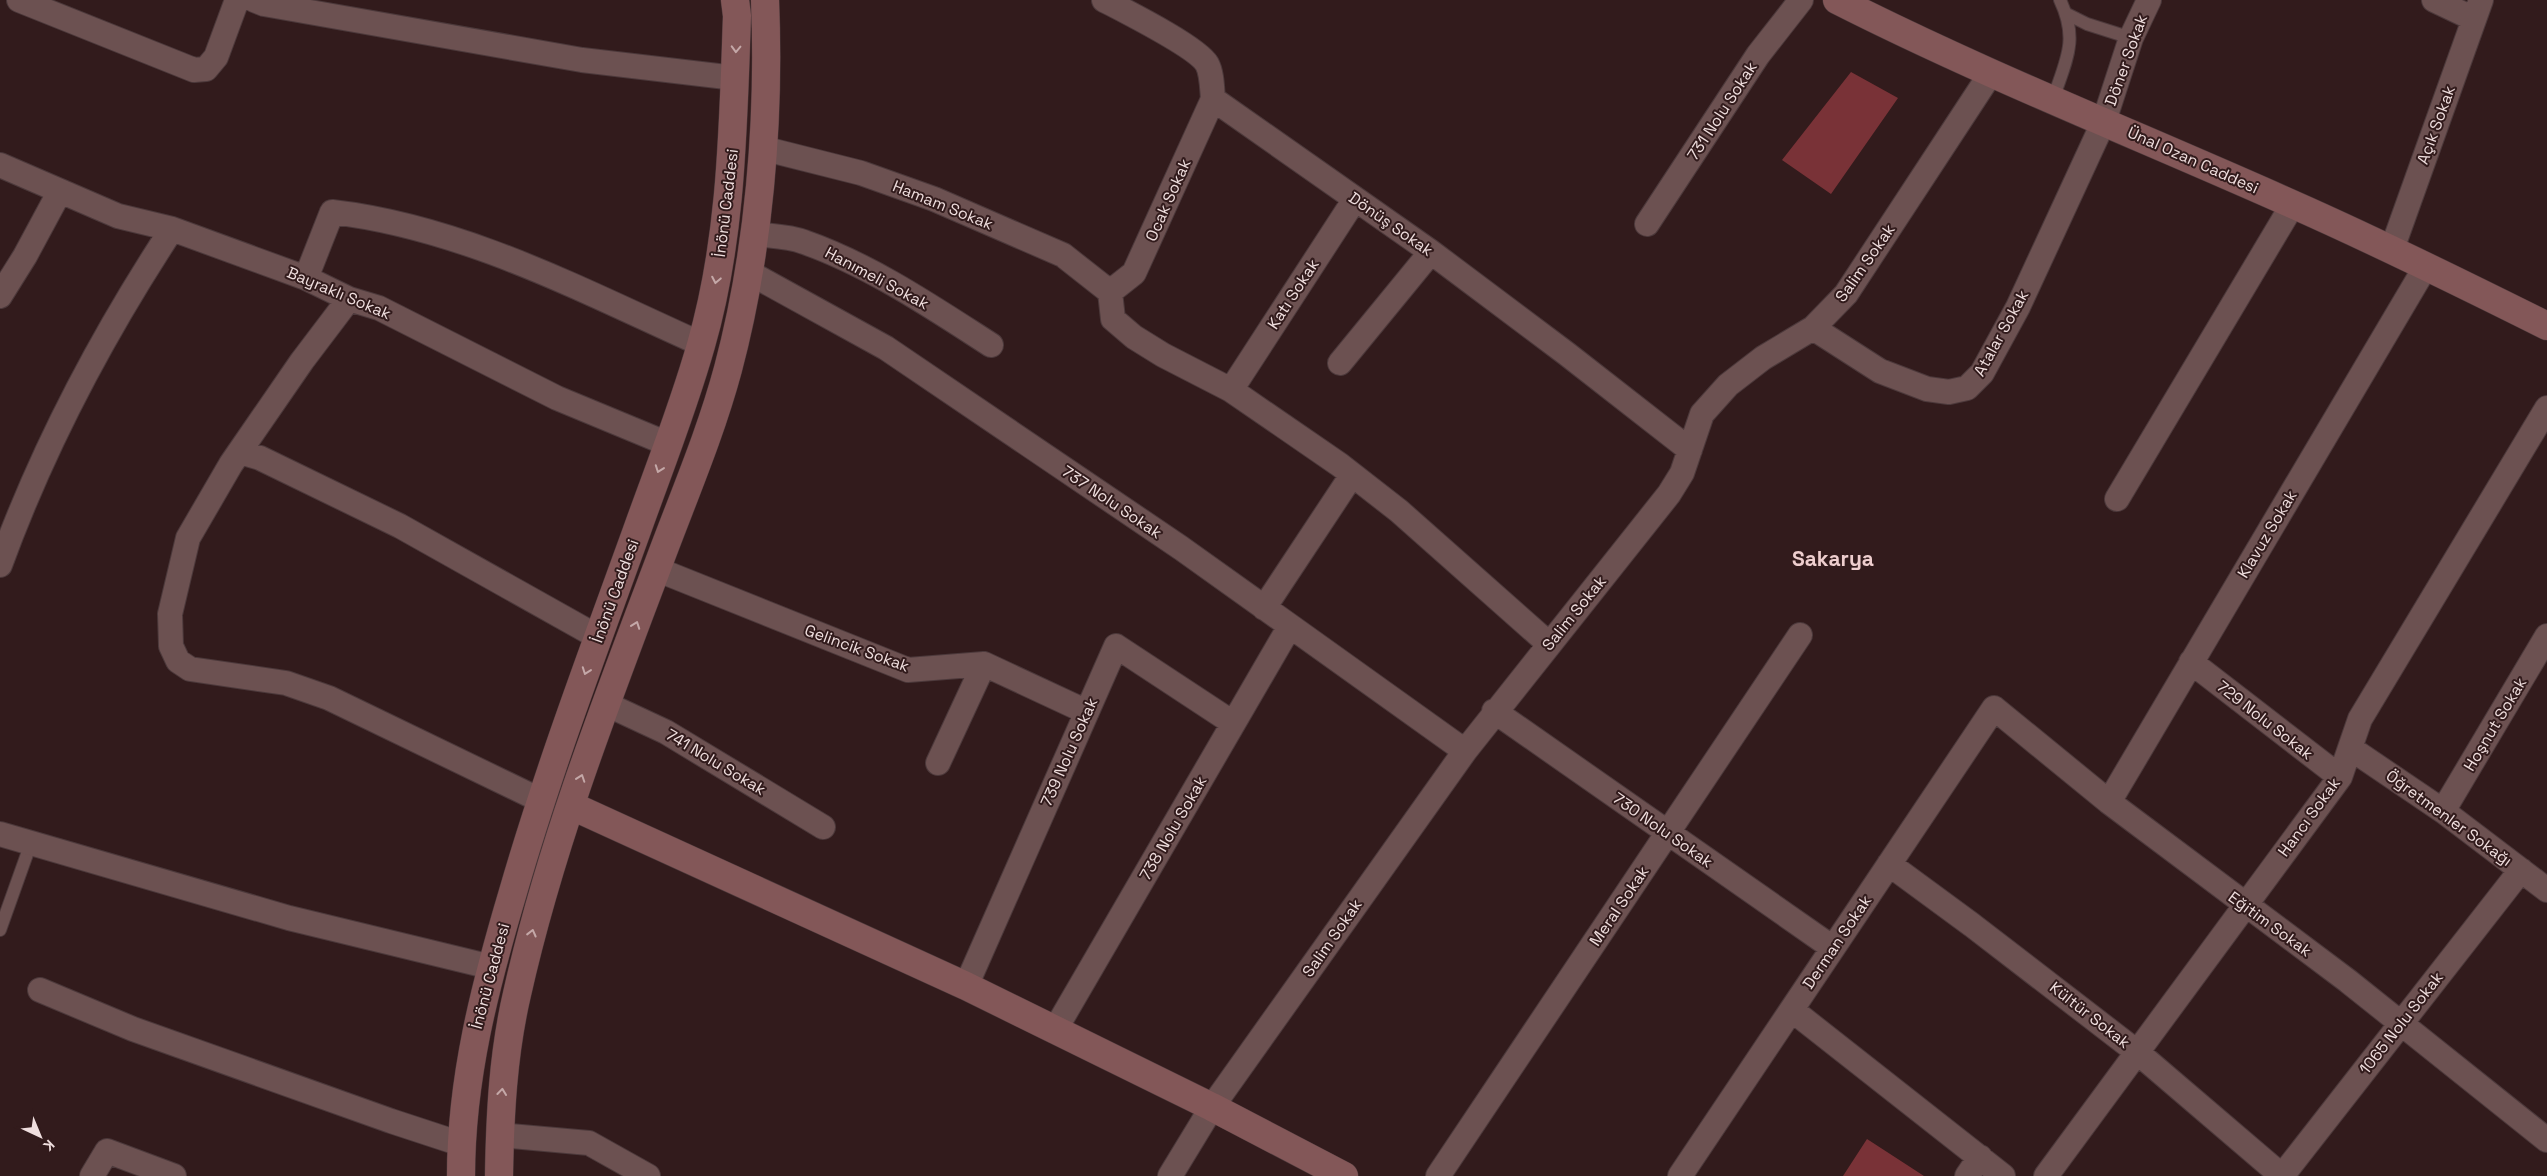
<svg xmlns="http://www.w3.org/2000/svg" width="2547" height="1176" viewBox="0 0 2547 1176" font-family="'Space Grotesk',sans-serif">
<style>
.building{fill:#793237}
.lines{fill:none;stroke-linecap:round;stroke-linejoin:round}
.lane-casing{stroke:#4c393b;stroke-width:14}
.street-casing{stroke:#4c393b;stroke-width:26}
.secondary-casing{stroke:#4c393b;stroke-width:29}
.lane{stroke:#6c5151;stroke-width:12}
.street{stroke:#6c5151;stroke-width:24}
.secondary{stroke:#835758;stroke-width:28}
.oneway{stroke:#c4a8a8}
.labels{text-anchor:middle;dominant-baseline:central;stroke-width:4;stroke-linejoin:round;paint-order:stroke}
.street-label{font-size:16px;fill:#efdede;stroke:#321b1c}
.district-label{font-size:21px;font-weight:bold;fill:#eecece;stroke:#321b1c}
</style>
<rect width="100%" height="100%" fill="#321b1c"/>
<path class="building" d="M 1851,72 L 1898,98 L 1831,194 L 1782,160 Z
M 1867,1139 L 1924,1176 L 1843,1176 Z"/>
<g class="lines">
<defs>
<path id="lane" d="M 2067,14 L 2087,24 L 2131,38
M 2053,99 C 2066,60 2079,40 2060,0
M 0,930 L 31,843"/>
<path id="street" d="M 19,0 L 194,70 L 206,69 L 216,57 L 237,0
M 254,0 L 264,4 L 582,60 L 735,78
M 1104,0 C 1125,11 1197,47 1207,64 C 1212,73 1212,88 1213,99 L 1431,252 L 1567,354 L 1690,450
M 2434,0 L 2474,19
M 762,148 L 861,173 L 934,199 L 1063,255 L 1110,292
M 0,165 L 118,216 L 172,229 L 306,278 L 349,299 L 379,308 L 557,398 L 668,444
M 1647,224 L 1758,55 L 1801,0
M 755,234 C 770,236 789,236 804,242 C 870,265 932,307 991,345
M 2392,249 L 2481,0
M 748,272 L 886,348 L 1181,548 L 1465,751
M 306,278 L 332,212 C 463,227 583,291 701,344
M 1110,292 L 1113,319 L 1134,337 L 1163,355 L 1231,390 L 1340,465 L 1399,511 L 1549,644
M 1110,292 L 1134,273 L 1213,99
M 0,296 L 25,256 L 60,191
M 349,299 L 302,361 L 231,464 L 188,538 L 170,614 L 171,646 L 178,661 L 190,669 L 286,683 L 329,698 L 540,800
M 1813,328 L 1880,371 L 1927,389 L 1949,392 L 1967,388 L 1982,373 L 2018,307 L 2104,121 L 2131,38 L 2149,0
M 1340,363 L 1431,252
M 1231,390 L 1355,199
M 240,452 L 260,458 L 400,526 L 598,637
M 2117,499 L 2293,204
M 0,565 C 43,447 103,334 172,229
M 656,569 L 908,670 L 984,664 L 1087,712
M 1264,608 L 1352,475
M 2191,662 L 2340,777
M 606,704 L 666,732 L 823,827
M 1494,711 L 1833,948
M 2350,748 L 2443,811 L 2547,890
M 938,763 L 984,664
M 2109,802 L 2426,266
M 2443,811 L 2547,636
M 0,834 L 289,918 L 491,967
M 1889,864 L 1972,925 L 2137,1052 L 2282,1176
M 966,986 L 1116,646 L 1233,723
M 40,990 L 133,1029 L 391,1121 L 461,1144
M 1792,1010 L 2003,1176
M 1055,1030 L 1290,626
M 499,1135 L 589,1143 L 648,1176
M 92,1176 L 107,1151 L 174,1176
M 1170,1176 L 1212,1107 L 1465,751 L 1669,494 L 1682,473 L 1702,414 L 1728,385 L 1763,358 L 1813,328 L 1846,294 L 1991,73
M 1438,1176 L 1800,635
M 1680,1176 L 1994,708 L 2109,802 L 2348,981 L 2547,1140
M 1967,1176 L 1980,1157
M 2046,1176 L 2340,777 L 2360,719 L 2547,408
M 2282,1176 L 2521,870"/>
<path id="secondary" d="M 1837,0 C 1985,75 2140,136 2292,204 C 2378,242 2463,284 2547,326
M 572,806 L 966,986 L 1212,1107 L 1344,1176
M 461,1176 C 461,1078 485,986 513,892 C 548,771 593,652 636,533 C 658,471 683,409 701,345 C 732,238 733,126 737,16 L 735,0
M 499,1176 C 500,1115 503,1054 517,994 C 550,847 605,705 658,565 C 682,500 710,436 728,369 C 759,253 770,121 765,0"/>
</defs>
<use href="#lane" class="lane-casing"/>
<use href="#street" class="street-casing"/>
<use href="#secondary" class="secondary-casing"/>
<use href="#lane" class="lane"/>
<use href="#street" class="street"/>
<use href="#secondary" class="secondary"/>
</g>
<defs><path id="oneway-chevron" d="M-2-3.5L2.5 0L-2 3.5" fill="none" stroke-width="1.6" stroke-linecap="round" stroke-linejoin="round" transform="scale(1.25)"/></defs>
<g class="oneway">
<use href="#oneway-chevron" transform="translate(736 49) rotate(92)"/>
<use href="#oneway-chevron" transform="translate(716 280) rotate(101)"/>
<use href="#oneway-chevron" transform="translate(659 469) rotate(110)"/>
<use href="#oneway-chevron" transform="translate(636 625) rotate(-70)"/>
<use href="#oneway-chevron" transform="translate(586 671) rotate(110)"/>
<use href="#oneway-chevron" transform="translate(581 778) rotate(-71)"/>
<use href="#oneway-chevron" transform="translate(532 933) rotate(-76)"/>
<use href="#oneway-chevron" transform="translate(502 1092) rotate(-84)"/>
</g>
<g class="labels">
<g class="street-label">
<text transform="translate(2126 60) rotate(-70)">Döner Sokak</text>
<text transform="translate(1722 111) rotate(-57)">731 Nolu Sokak</text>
<text transform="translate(2436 125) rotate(-70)">Açık Sokak</text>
<text transform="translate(2193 160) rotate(24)">Ünal Ozan Caddesi</text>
<text transform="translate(1168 200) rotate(-66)">Ocak Sokak</text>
<text transform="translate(726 203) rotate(-83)">İnönü Caddesi</text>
<text transform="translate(943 205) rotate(22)">Hamam Sokak</text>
<text transform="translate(1391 224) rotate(35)">Dönüş Sokak</text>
<text transform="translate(1865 263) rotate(-55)">Salim Sokak</text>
<text transform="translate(877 278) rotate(28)">Hanımeli Sokak</text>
<text transform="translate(339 293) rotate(23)">Bayraklı Sokak</text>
<text transform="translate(1293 294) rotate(-57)">Katı Sokak</text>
<text transform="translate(2001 333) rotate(-61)">Atalar Sokak</text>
<text transform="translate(1112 502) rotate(34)">737 Nolu Sokak</text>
<text transform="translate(2267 534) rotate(-59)">Klavuz Sokak</text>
<text transform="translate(615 591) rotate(-70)">İnönü Caddesi</text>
<text transform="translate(1574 613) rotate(-51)">Salim Sokak</text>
<text transform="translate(857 648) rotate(20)">Gelincik Sokak</text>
<text transform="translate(2265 720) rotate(38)">729 Nolu Sokak</text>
<text transform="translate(2495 724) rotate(-59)">Hoşnut Sokak</text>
<text transform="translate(1069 752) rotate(-66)">739 Nolu Sokak</text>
<text transform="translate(716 762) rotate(31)">741 Nolu Sokak</text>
<text transform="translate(2309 817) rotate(-54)">Hancı Sokak</text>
<text transform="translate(2449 818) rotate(36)">Öğretmenler Sokağı</text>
<text transform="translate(1173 828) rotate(-60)">738 Nolu Sokak</text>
<text transform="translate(1663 830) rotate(35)">730 Nolu Sokak</text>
<text transform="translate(1619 906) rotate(-56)">Meral Sokak</text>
<text transform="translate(2270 924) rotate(36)">Eğitim Sokak</text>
<text transform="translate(1332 938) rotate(-55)">Salim Sokak</text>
<text transform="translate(1837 942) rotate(-56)">Derman Sokak</text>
<text transform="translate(490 976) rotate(-75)">İnönü Caddesi</text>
<text transform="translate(2090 1015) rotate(38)">Kültür Sokak</text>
<text transform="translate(2401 1023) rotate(-52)">1065 Nolu Sokak</text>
</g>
<g class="district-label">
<text x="1833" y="558">Sakarya</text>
</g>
</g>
<g transform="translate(40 1136) rotate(136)" stroke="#321b1c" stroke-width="4" paint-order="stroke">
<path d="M0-4L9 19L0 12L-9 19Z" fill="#efdede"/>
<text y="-8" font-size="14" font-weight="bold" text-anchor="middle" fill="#efdede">K</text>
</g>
</svg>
